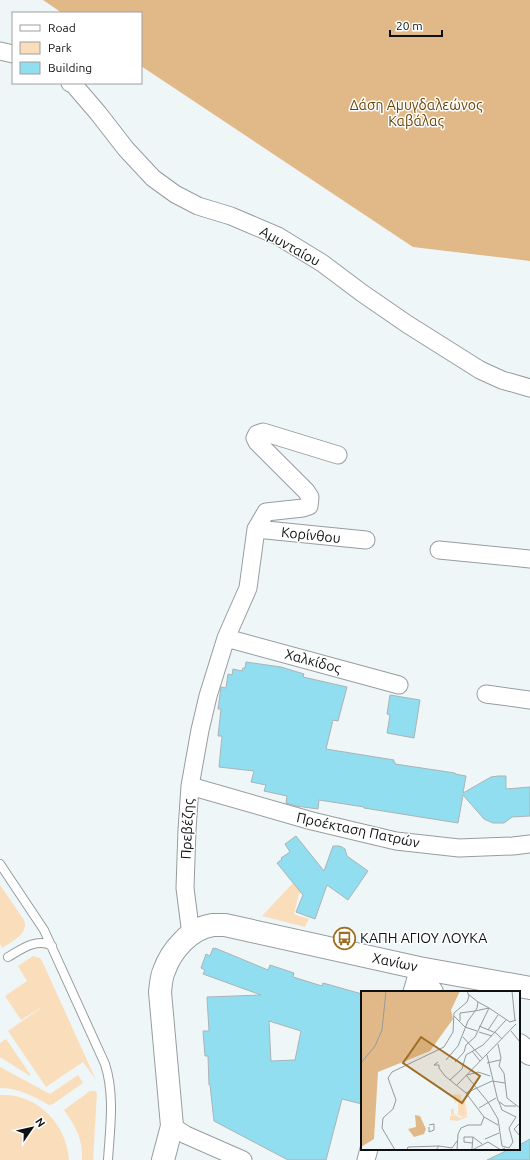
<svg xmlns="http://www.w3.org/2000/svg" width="530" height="1160" viewBox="0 0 530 1160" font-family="Ubuntu,sans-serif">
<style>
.green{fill:#faddba}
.forest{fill:#e1b988}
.building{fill:#92def1;stroke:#acb3b5;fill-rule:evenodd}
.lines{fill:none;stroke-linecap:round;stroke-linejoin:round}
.lane-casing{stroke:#979d9f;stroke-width:10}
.street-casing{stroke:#979d9f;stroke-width:19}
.secondary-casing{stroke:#979d9f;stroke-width:24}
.lane{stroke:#fff;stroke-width:8}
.street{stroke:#fff;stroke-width:17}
.secondary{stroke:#fff;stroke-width:22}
.labels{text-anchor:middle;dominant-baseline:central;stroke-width:3;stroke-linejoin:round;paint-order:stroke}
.park-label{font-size:14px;fill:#694304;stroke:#fff}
.street-label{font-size:14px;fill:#0e1011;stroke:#fff}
.poi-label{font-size:14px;fill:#0e1011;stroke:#fff;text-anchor:start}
.inset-road{fill:none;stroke:#959a9c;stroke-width:1}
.view{fill:#9f6d23;fill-opacity:0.15;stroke:#9f6d23;stroke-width:2}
.inset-edge{fill:none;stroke:#0e1011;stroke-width:2}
</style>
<rect width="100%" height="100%" fill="#eff6f8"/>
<path class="green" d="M 293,883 L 298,886 L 302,892 L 301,893 L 299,893 L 294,914 L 309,919 L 305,927 L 262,916 Z
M 0,885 L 24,920 C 29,934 12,941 2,948 L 0,944 Z
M 33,956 L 40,958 L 43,963 L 96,1080 L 83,1062 L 46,1087 L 8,1031 L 45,1005 L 21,1020 L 5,996 L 27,981 L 18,966 Z
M 6,1039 L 30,1074 L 30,1076 L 0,1057 L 0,1043 Z
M 0,1067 L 50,1094 L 78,1075 L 83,1083 L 53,1104 L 49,1105 C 33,1096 19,1088 0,1088 Z
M 90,1091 L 95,1091 L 97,1093 L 93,1160 L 82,1160 C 83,1139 76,1127 64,1110 Z
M 0,1095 C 37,1093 67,1124 69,1160 L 0,1160 Z"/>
<path class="forest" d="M 43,0 L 530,0 L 530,261 L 413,247 L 141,66 L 141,13 L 62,13 Z"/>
<path class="building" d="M 246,662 L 281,667 L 304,674 L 303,677 L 347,687 L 338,721 L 333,720 L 326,749 L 394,760 L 393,762 L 395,762 L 395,764 L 455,773 L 455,774 L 466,776 L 463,793 L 491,777 L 498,776 L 506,776 L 506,789 L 530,787 L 530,816 L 512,817 L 504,823 L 493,823 L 484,819 L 463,795 L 458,823 L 364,808 L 364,807 L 319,800 L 318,809 L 296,806 L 286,803 L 287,796 L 264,791 L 266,785 L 251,782 L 254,771 L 219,767 L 222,736 L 218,736 L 221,709 L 218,709 L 221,687 L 226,688 L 228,674 L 232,675 L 233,669 L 242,671 L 243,668 L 245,668 Z
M 390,695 L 420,700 L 414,738 L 387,733 L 390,715 L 387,714 Z
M 296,836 L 324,871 L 333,846 L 339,846 L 342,847 L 345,849 L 347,856 L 368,871 L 348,900 L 327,885 L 315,919 L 296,912 L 303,895 L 277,863 L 282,859 L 281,858 L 290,852 L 285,844 Z
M 213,948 L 215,949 L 215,948 L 268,970 L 270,965 L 294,973 L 293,977 L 322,986 L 323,983 L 362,994 L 362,1104 L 342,1099 L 326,1160 L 288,1160 L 214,1121 L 210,1085 L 209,1085 L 208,1056 L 205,1056 L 203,1031 L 209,1031 L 207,997 L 261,995 L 203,974 L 205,970 L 201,968 L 206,954 L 210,956 ZM 269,1021 L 301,1031 L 295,1060 L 271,1061 Z
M 530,1139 L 530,1160 L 487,1160 L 510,1149 L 519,1149 L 519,1145 Z"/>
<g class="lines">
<defs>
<path id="lane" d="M 0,864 L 44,930 L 105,1064 C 115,1095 110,1128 108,1160
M 8,957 C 20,950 37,937 52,946"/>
<path id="street" d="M 0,51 L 13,54
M 70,83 L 74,85 L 98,113 L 126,149 L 153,178 L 175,194 L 198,206 L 231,216 L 278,236 L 322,263 L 362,293 L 407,324 L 480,370 L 502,380 L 530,388
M 256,529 L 366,540
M 439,550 L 530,559
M 226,638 L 399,685
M 486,694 L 530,700
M 190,786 L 312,821 L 396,841 L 459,848 L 513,846 L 530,844
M 191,935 L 185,888 L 187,830 L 190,786 L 200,730 L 208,696 L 226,638 L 248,588 L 256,529 L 266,512 L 303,508 L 309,506 L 310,497 L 306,491 L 257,442 L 255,438 L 257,434 L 263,432 L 338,455
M 412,992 L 419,968
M 172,1126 L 186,1135 L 243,1160
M 366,1160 L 369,1149"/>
<path id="secondary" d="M 419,968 L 425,983 L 432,992
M 519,1045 L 530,1054
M 163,1160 L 172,1126 L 160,992 C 161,985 161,977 164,971 C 171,951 190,928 213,925 C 217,925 221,925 225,925 L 419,968 L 530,988"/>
</defs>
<use href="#lane" class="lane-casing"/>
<use href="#street" class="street-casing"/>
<use href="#secondary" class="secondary-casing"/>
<use href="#lane" class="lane"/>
<use href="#street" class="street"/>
<use href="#secondary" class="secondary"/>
</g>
<defs>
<symbol id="bus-ring" viewBox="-11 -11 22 22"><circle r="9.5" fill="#fff" stroke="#9f6d23" stroke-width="1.5"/><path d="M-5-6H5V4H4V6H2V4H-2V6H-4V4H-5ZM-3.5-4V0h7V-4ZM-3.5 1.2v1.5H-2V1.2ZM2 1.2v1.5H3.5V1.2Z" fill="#9f6d23"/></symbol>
</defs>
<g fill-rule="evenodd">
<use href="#bus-ring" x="332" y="926" width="25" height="25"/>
</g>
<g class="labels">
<g class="park-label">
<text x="416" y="105">Δάση Αμυγδαλεώνος<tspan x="416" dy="16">Καβάλας</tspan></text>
</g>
<g class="street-label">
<text transform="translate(290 246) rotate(29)">Αμυνταίου</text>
<text transform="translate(311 535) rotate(6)">Κορίνθου</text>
<text transform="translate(313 661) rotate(15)">Χαλκίδος</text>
<text transform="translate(187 829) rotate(-87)">Πρεβέζης</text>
<text transform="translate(358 830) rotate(12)">Προέκταση Πατρών</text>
<text transform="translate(395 962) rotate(12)">Χανίων</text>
</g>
<g class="poi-label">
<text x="360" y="938">ΚΑΠΗ ΑΓΙΟΥ ΛΟΥΚΑ</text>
</g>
</g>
<g transform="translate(361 991)">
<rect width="159" height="159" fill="#eff6f8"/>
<path d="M 92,103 L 100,104 L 100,108 L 104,110 L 105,123 L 103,126 L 97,124 L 97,111 L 94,112 ZM 101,104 L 106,110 L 106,126 L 96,130 L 89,129 L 89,125 L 95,125 L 90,124 L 90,118 L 93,118 L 93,123 L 99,127 L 105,125 L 106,110 Z" fill="#faddba"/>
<path d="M 0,0 L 99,0 L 90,19 L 92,28 L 69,60 L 17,81 L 13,148 L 0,156 ZM 54,124 L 59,125 L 65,138 L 63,143 L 53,146 L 47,138 L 55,136 Z" fill="#e1b988"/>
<path class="inset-road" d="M 151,0 L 154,30M 93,25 L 104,36 L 116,40M 99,30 L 99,22 L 114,20 L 116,17 L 117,11 L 107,3M 118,35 L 135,42 L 141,48M 127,39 L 137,24M 150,40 L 159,51M 118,41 L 131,45M 102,46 L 122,68M 137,53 L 140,67 L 138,75 L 143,82 L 146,107 L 159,117M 111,60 L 119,70M 126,64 L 137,110 L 144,115 L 155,115M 85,69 L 97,55 L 107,30 L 114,20 L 128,17 L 149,31 L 155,29M 77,71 L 73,74 L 78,74 L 78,77 L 84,85 L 105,102 L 123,126 L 137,134M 94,71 L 103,61 L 105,54 L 114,46 L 128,17 L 117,11M 0,72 L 14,55 L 21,39 L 25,0M 126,72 L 139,69M 105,84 L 127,111 L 137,128 L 141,155 L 148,157 L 152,151 L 148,137 L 155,126 L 141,119 L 138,111M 106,84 L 117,81 L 129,85M 89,89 L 101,78 L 105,64 L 122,54 L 145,29M 131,90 L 144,92M 96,94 L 155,33M 105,102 L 131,90M 118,117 L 135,107M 159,132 L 153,138 L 159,145M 68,134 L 73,133 L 73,139 L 68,141 L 68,136M 124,148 L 138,142M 111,152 L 103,151 L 103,146 L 112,146 L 121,153M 111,158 L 112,146M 34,159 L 21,137 L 22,127 L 32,118 L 35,109 L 27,87 L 31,81 L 83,56 L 92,41 L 93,22 L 106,11 L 108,5 L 106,0M 46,159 L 47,156 L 78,155M 75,159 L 78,155 L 91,157 L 96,150M 96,159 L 97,143 L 100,137 L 107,134 L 120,134 L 123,126M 111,159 L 127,151 L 140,159 L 144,157"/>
<path class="view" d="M 60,46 L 119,85 L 101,112 L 42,72 Z"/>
<rect width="159" height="159" class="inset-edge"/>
</g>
<rect x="12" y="12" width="130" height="72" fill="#ffffff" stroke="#9f9fa0"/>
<rect x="20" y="25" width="20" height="6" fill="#ffffff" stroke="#9f9fa0"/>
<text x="48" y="32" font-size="12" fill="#0e1011">Road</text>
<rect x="20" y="42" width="20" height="12" fill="#faddba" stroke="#9f9fa0"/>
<text x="48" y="52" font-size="12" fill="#0e1011">Park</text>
<rect x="20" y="62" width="20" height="12" fill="#92def1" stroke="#9f9fa0"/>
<text x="48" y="72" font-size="12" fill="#0e1011">Building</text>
<g transform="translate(32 1128) rotate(56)" stroke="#ffffff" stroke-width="3" paint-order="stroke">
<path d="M0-3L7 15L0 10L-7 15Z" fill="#0e1011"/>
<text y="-6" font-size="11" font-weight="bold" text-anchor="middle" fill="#0e1011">N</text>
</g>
<path d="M390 30v6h52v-6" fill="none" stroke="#0e1011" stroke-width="2"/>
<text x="396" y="30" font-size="12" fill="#0e1011" stroke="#ffffff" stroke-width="3" paint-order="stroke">20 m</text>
</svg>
